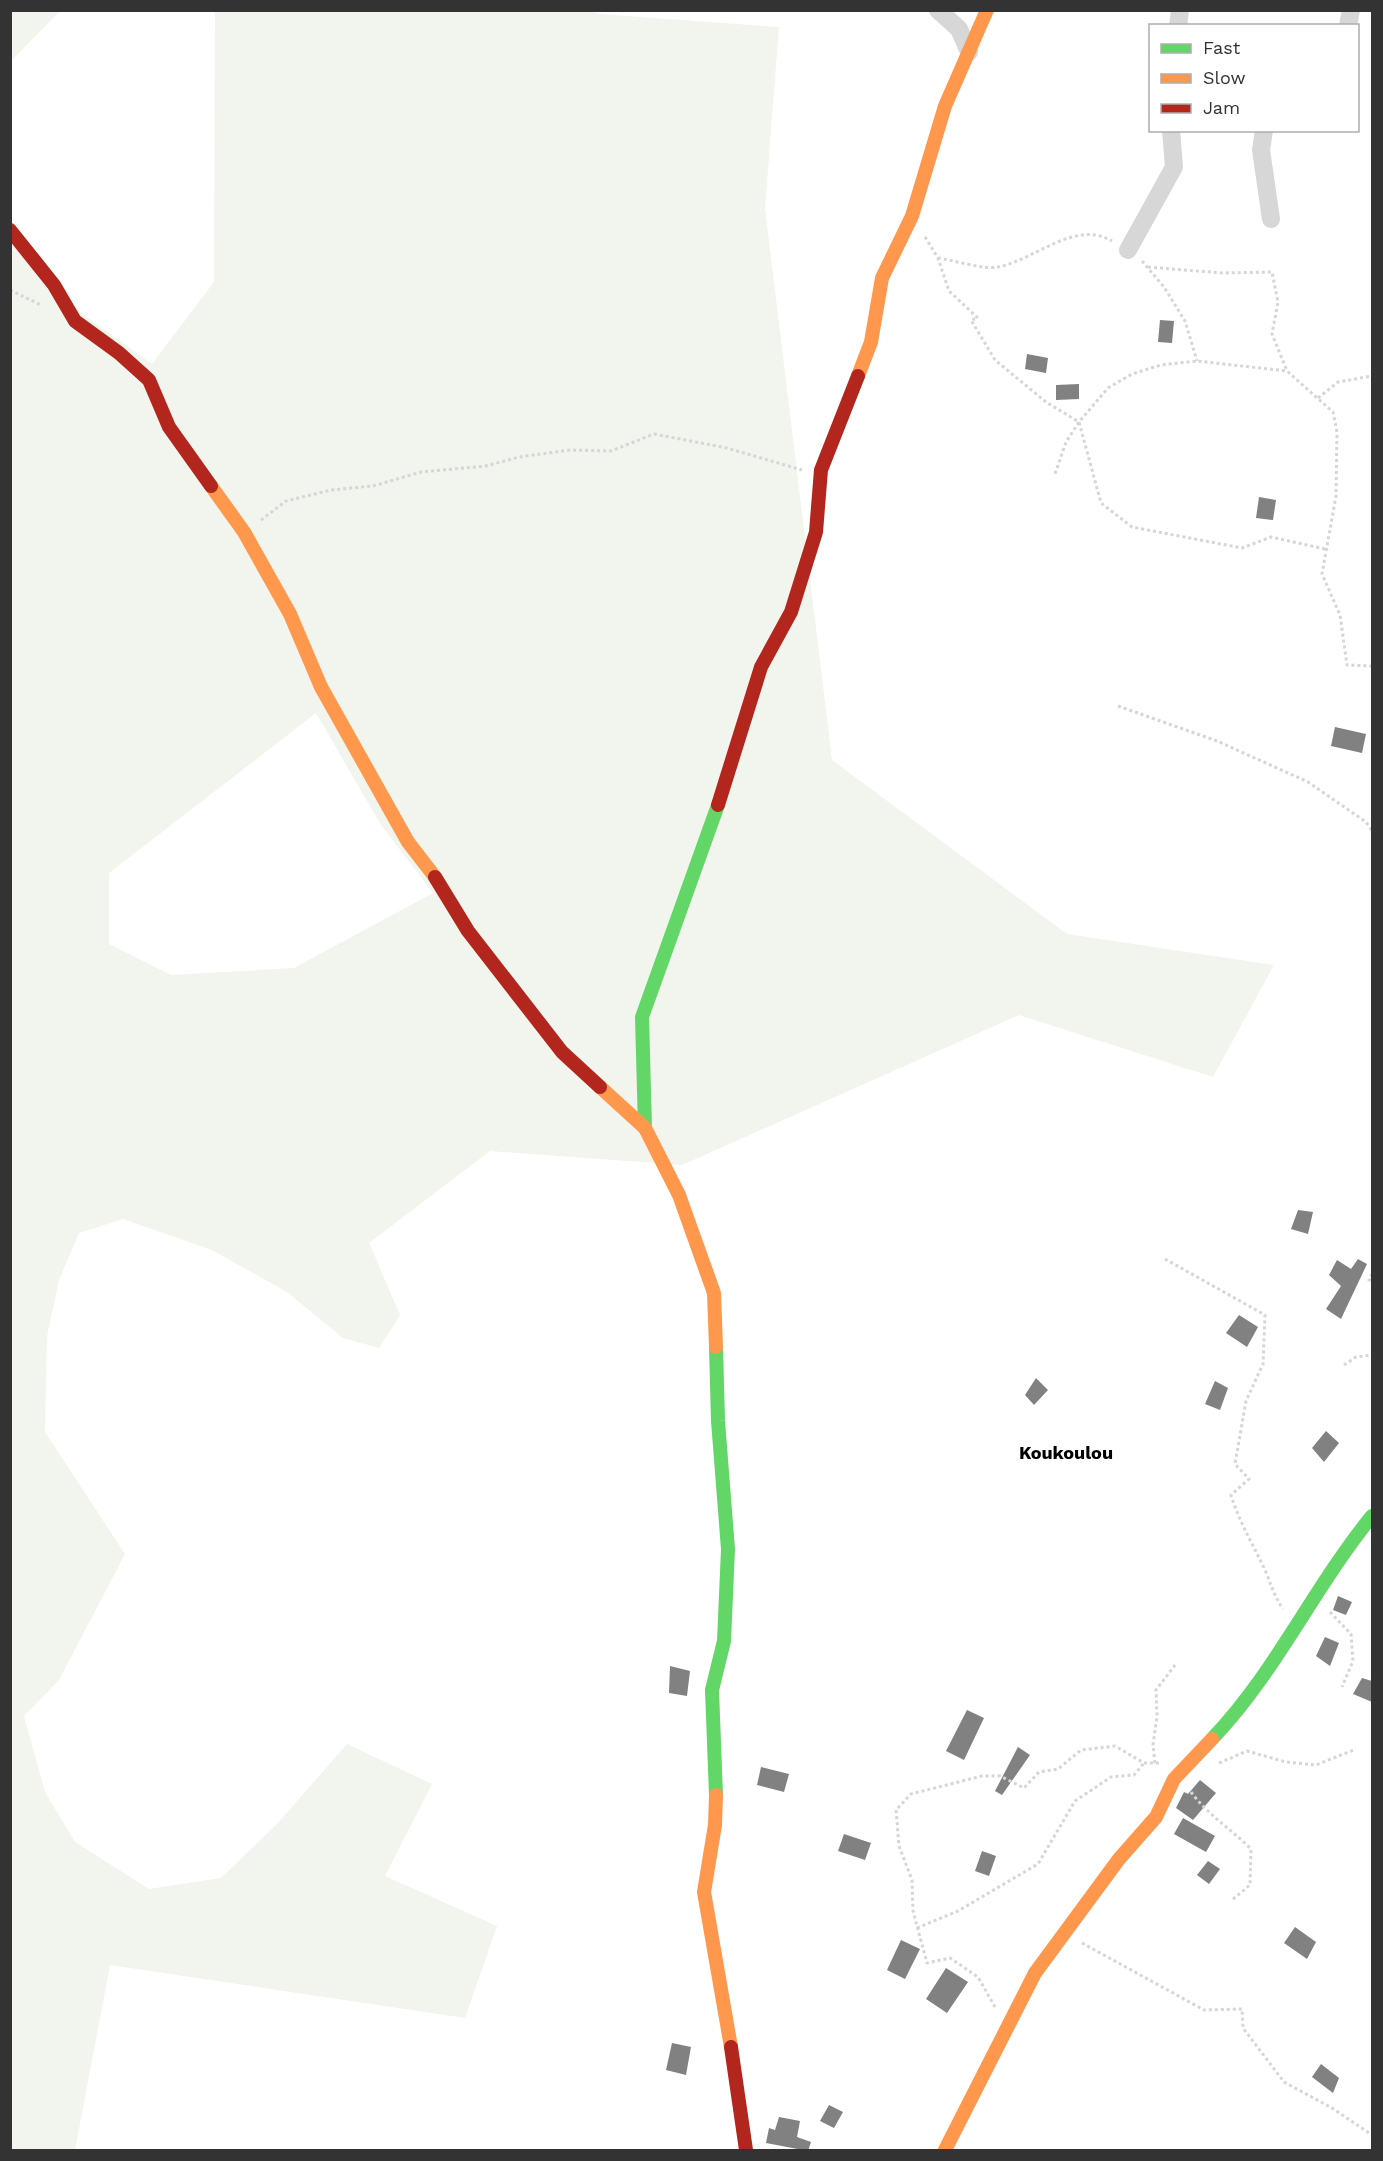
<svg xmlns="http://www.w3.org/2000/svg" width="1383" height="2161" viewBox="0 0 1383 2161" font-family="'Work Sans',sans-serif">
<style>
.green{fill:#f1f5ed;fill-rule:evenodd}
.building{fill:#818181}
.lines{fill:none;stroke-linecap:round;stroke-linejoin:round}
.path{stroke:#d6d6d6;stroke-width:3;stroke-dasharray:3 3;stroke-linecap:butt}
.street{stroke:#d7d7d7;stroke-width:18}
.fast{stroke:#63d668;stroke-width:14}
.slow{stroke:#ff974d;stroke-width:14}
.jam{stroke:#b3261e;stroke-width:14}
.labels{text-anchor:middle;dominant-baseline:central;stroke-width:6;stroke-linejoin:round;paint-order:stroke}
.quarter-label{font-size:18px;font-weight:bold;fill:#000;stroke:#fff}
</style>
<rect width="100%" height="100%" fill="#fff"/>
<path class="green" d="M 11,10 L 60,11 L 11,61 L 10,11 Z
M 587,10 L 600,14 L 779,27 L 765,208 L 832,760 L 1067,934 L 1274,965 L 1213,1077 L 1019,1015 L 682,1165 L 490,1151 L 369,1243 L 400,1315 L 379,1348 L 343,1338 L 287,1292 L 212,1250 L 123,1219 L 79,1233 L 59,1280 L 47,1336 L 45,1432 L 125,1554 L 59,1680 L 24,1716 L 45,1792 L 75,1842 L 149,1889 L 221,1878 L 277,1824 L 347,1744 L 432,1784 L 385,1876 L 497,1926 L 465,2018 L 110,1965 L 75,2150 L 10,2150 L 10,231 L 62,299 L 152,364 L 214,282 L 215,11 ZM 316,713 L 381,825 L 433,893 L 294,968 L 171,975 L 109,944 L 109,873 Z"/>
<path class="building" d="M 1160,320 L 1174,321 L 1172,343 L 1158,342 Z
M 1027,354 L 1048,358 L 1046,373 L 1025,369 Z
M 1079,384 L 1079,399 L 1056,400 L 1056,385 Z
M 1259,497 L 1276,500 L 1273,520 L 1256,518 Z
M 1335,727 L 1366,734 L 1362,753 L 1331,746 Z
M 1298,1210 L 1313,1212 L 1308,1234 L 1291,1229 Z
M 1358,1259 L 1367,1264 L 1341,1319 L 1326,1309 L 1341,1286 L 1329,1275 L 1337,1260 L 1351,1269 Z
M 1239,1315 L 1258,1327 L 1247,1347 L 1226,1333 Z
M 1036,1378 L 1048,1390 L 1034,1405 L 1025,1395 Z
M 1215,1381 L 1228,1388 L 1220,1410 L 1205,1404 Z
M 1326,1431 L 1339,1443 L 1324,1462 L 1312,1448 Z
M 1338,1596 L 1352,1602 L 1346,1615 L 1333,1610 Z
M 1325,1637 L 1339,1643 L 1330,1666 L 1316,1656 Z
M 670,1666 L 690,1671 L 687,1696 L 669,1693 Z
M 1362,1678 L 1372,1681 L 1372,1702 L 1353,1694 Z
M 967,1710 L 984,1718 L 964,1760 L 946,1751 Z
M 1018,1747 L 1030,1755 L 1002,1795 L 995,1791 Z
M 761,1767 L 789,1774 L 784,1792 L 757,1785 Z
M 1200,1780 L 1216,1793 L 1193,1820 L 1176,1808 L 1184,1792 L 1188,1794 Z
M 1183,1818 L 1215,1836 L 1206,1852 L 1174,1834 Z
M 844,1834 L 871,1843 L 865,1860 L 838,1851 Z
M 982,1851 L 996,1856 L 989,1876 L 975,1871 Z
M 1208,1861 L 1220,1869 L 1209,1884 L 1197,1875 Z
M 1295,1927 L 1316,1942 L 1307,1959 L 1284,1943 Z
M 901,1940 L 920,1949 L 905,1979 L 887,1970 Z
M 946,1968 L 968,1982 L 947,2013 L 926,1999 Z
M 672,2043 L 691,2047 L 686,2075 L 666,2070 Z
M 1321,2064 L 1339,2078 L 1333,2093 L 1312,2077 Z
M 829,2105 L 843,2112 L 834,2128 L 820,2121 Z
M 779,2117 L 800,2121 L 797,2137 L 811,2142 L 808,2151 L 766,2143 L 769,2128 L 775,2130 Z"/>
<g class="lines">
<path class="path" d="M 925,237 L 938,258 L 949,291 L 978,318 L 971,320 L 995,360 L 1046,402 L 1079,422 L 1066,442 L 1055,474
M 938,258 C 953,260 984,270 998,267 C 1035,260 1075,219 1112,241
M 1142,261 L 1164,287 L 1185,321 L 1197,361
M 1148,267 L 1222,273 L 1272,272 L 1278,302 L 1272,334 L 1287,371
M 10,290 L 41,305
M 1318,398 L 1338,382 L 1372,376
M 261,520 L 286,501 L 331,490 L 373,486 L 421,472 L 486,466 L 519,457 L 570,450 L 611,451 L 654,434 L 727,448 L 802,470
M 1325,549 L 1271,537 L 1242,548 L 1132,527 L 1101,503 L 1079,422 L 1108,388 L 1132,374 L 1161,365 L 1197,361 L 1287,371 L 1333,412 L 1337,432 L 1336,496 L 1322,574 L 1340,615 L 1347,665 L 1372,666
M 1118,706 L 1217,741 L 1308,782 L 1366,822 L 1372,831
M 1165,1259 L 1265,1315 L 1263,1364 L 1246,1401 L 1235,1464 L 1249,1479 L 1231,1495 C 1239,1522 1253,1544 1265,1570 C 1271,1584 1274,1596 1283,1609
M 1372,1274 L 1369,1280 L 1372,1280
M 1344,1365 L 1356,1357 L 1372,1355
M 1330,1612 L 1351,1634 L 1353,1661 L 1342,1687
M 1155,1763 L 1153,1745 L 1157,1716 L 1156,1690 L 1175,1665
M 1219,1763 L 1247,1751 L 1286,1762 L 1316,1765 L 1356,1749
M 1191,1792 C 1208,1815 1231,1829 1251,1849 L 1250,1885 L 1232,1900
M 917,1928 L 958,1911 L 1038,1864 L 1075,1801 L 1111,1777 L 1134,1775 L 1144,1763
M 1082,1943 L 1204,2010 L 1242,2009 L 1243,2028 L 1284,2082 L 1332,2108 L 1372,2135
M 995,2007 L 978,1977 L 950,1958 L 927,1963 L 913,1911 L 912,1880 L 899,1846 L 896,1810 L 911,1794 L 982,1776 L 1000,1776 L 1024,1788 L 1039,1772 L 1058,1769 L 1081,1750 L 1115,1746 L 1144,1763 L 1159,1763"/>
<path class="street" d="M 938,10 L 959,29 L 969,52
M 1178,26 L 1180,10
M 1348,26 L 1351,10
M 1264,130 L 1261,150 L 1271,219
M 1128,250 L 1174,167 L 1171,130"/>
<path class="fast" d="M 645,1128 L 642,1017 L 718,805
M 1212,1739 C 1276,1672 1314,1587 1372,1516
M 716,1795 L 712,1690 L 724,1641 L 728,1549 L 718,1421 L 716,1347"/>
<path class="slow" d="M 858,376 L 871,342 L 882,278 L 912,216 L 945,106 L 987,10
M 211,486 L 244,532 L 290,614 L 321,687 L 408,842 L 435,877
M 600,1087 L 645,1128 L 679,1195 L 714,1293 L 716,1347
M 716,1795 L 715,1825 L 704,1892 L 731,2047
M 945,2150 L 1035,1973 L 1119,1859 L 1156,1817 L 1174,1779 L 1212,1739"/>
<path class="jam" d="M 10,230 L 54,285 L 75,321 L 119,353 L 149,380 L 169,427 L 211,486
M 718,805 L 761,667 L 791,612 L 816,532 L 821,470 L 858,376
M 435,877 L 468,931 L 562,1052 L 600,1087
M 731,2047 L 746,2150"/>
</g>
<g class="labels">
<g class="quarter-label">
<text x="1066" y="1452">Koukoulou</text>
</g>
</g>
<rect width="1383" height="2161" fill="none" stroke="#333333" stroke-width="24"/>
<rect x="1149" y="24" width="210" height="108" fill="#ffffff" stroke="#adadad" stroke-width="1.5"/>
<rect x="1161" y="44" width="30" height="9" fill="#63d668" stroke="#adadad" stroke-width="1.5"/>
<text x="1203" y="54" font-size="18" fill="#333333">Fast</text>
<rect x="1161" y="74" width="30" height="9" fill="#ff974d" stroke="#adadad" stroke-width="1.5"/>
<text x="1203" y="84" font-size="18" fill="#333333">Slow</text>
<rect x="1161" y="104" width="30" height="9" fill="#b3261e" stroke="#adadad" stroke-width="1.5"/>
<text x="1203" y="114" font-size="18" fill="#333333">Jam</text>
</svg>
